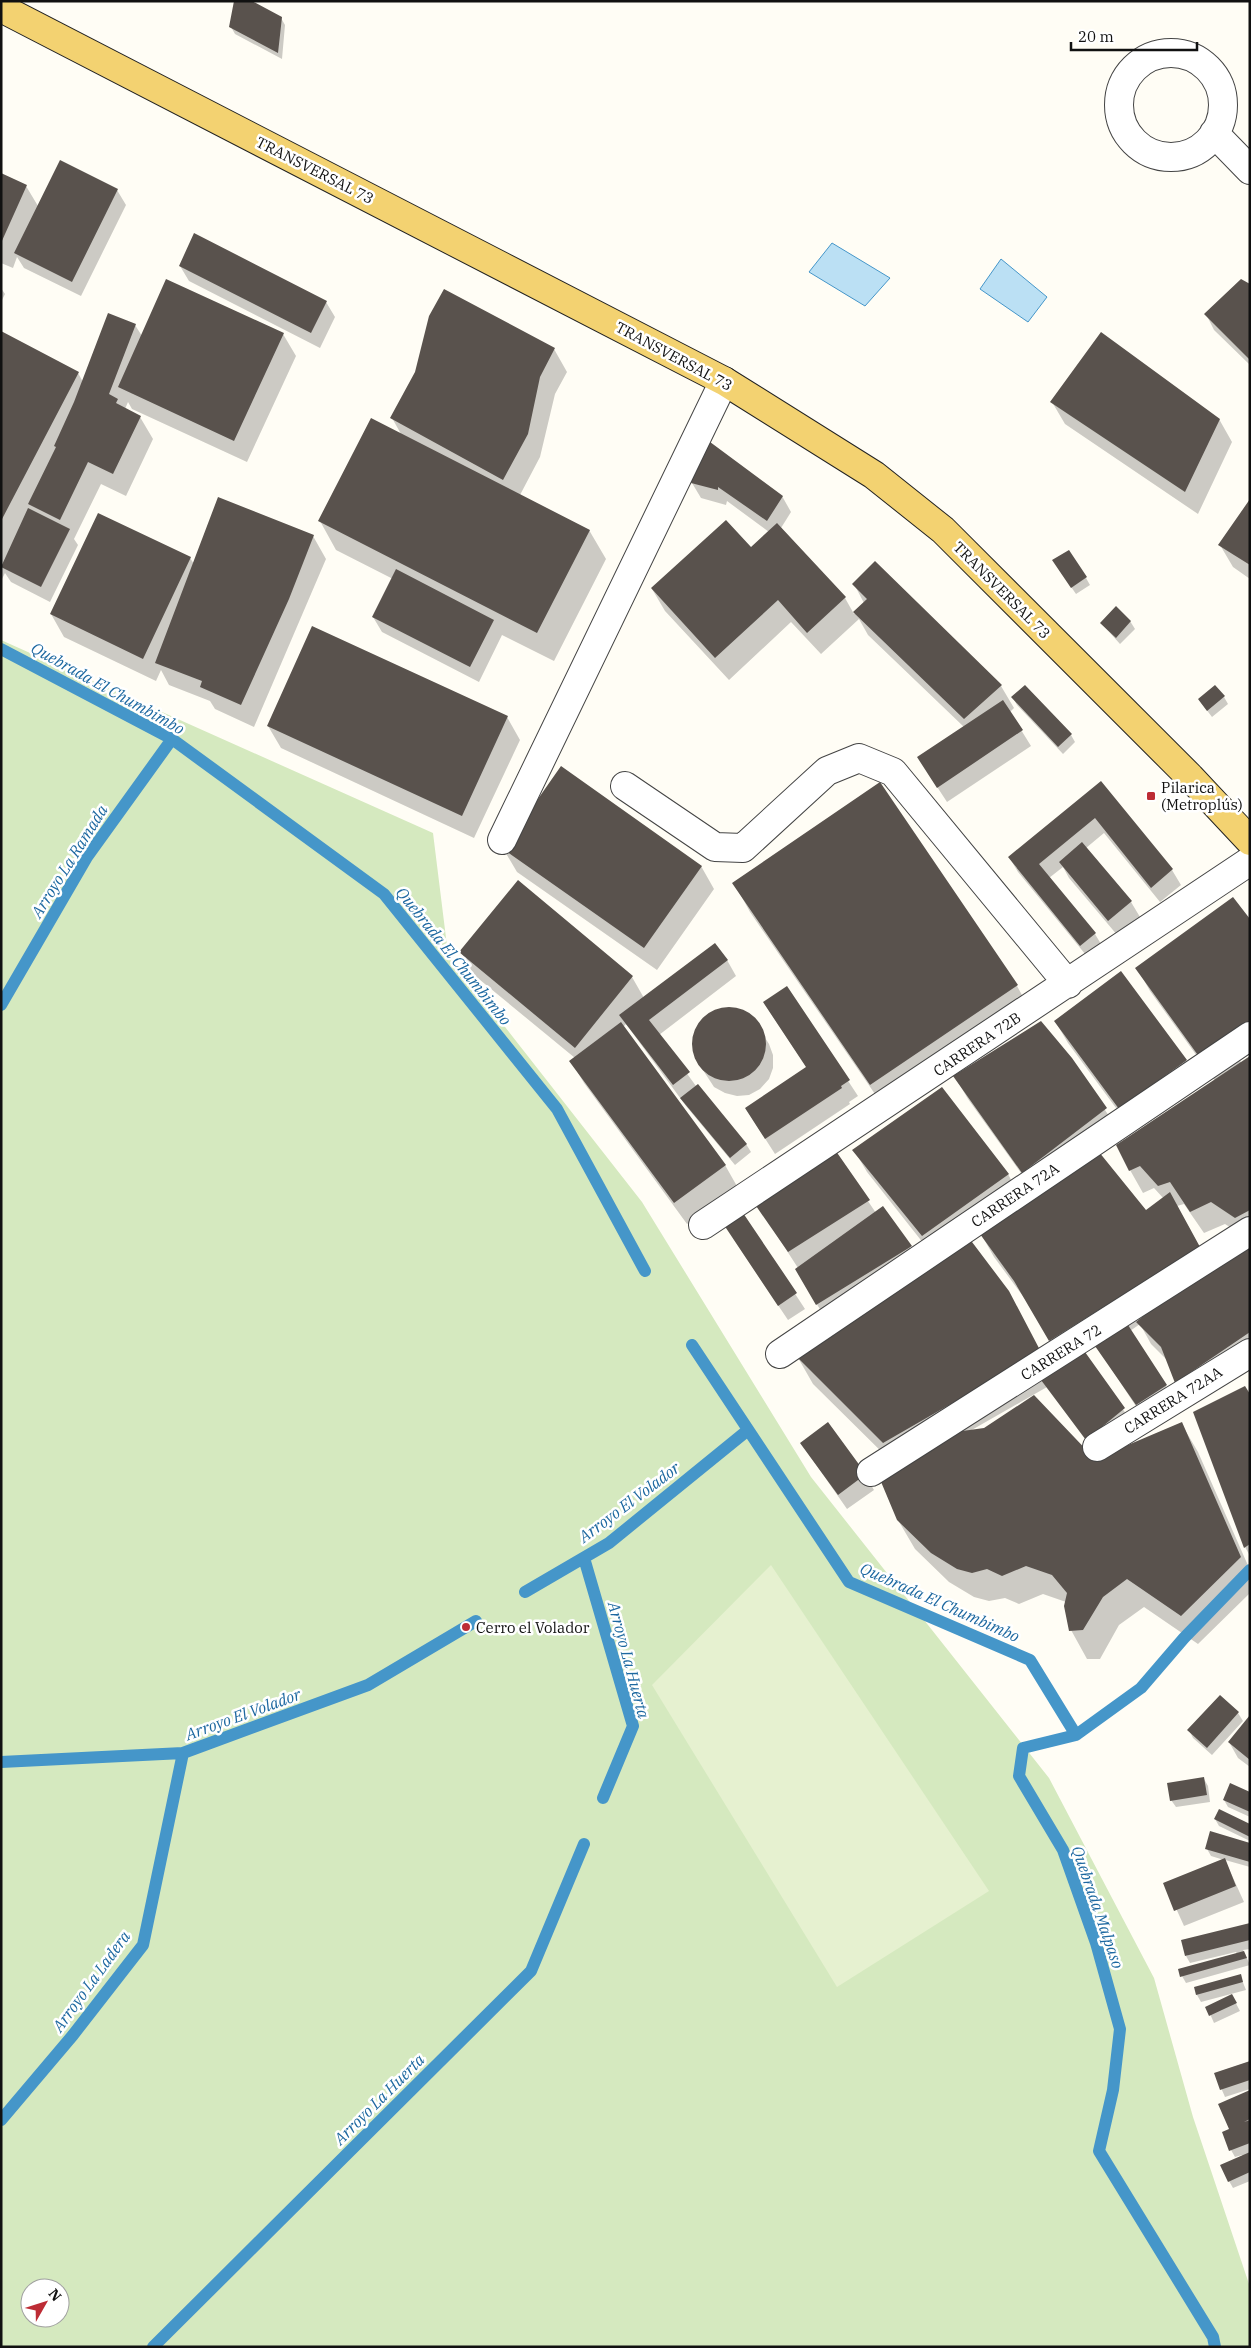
<svg xmlns="http://www.w3.org/2000/svg" width="1251" height="2348" viewBox="0 0 1251 2348" font-family="'IBM Plex Serif',serif">
<style>
.green{fill:#d5e9bf;fill-rule:evenodd}
.pitch{fill:#e6f1d0}
.water{fill:#bbe0f4;stroke:#4596c9}
.shadow{fill:#0003}
.lines{fill:none;stroke-linecap:round;stroke-linejoin:round}
.stream{stroke:#4596c9;stroke-width:12}
.building{fill:#59524d}
.minor-casing{stroke:#444;stroke-width:30}
.major-casing{stroke:#222;stroke-width:30}
.minor{stroke:#fff;stroke-width:28}
.major{stroke:#f3d271;stroke-width:28}
.poi-dot{fill:#bd2c35;stroke:#fff;stroke-width:2}
.labels{text-anchor:middle;dominant-baseline:central;stroke-width:5;stroke-linejoin:round;paint-order:stroke}
.street-label{font-size:15px;fill:#111;stroke:#fff}
.poi-label{font-size:15px;fill:#111;stroke:#fff;text-anchor:start}
.water-label{font-size:16px;font-style:italic;fill:#1d68a0;stroke:#fff}
</style>
<rect width="100%" height="100%" fill="#fffdf5"/>
<path class="green" d="M 1,640 L 433,833 L 448,954 L 642,1202 L 811,1477 L 1049,1778 L 1154,1978 L 1193,2117 L 1250,2287 L 1250,2347 L 1,2347 ZM 30,2288 L 60,2288 L 60,2318 L 30,2318 Z"/>
<path class="pitch" d="M 771,1565 L 989,1891 L 837,1987 L 652,1685 Z"/>
<path class="water" d="M 832,243 L 890,278 L 865,306 L 809,272 Z
M 1001,259 L 1047,297 L 1028,322 L 980,289 Z"/>
<path class="shadow" d="M 281,18 L 285,25 L 282,59 L 235,34 L 231,27 Z
M 1,174 L 26,186 L 38,206 L 117,190 L 126,205 L 81,296 L 24,268 L 17,257 L 13,268 L 1,263 Z
M 180,266 L 326,302 L 335,317 L 320,348 L 189,281 Z
M 1250,286 L 1250,365 L 1214,330 L 1206,314 Z
M 1,288 L 5,294 L 1,302 Z
M 135,325 L 142,336 L 283,334 L 296,356 L 247,462 L 132,409 L 128,402 L 125,409 L 140,417 L 153,439 L 126,496 L 101,484 L 74,539 L 78,545 L 50,602 L 11,582 L 5,573 L 1,581 L 1,332 L 78,373 L 83,382 Z
M 554,349 L 567,372 L 555,394 L 540,457 L 520,495 L 589,530 L 606,559 L 554,661 L 502,635 L 479,682 L 382,632 L 373,617 L 393,579 L 336,550 L 320,521 L 401,434 L 392,418 Z
M 1052,402 L 1219,419 L 1232,442 L 1198,514 L 1065,424 Z
M 692,483 L 782,496 L 791,512 L 781,528 L 845,598 L 854,614 L 864,603 L 854,584 L 875,563 L 1001,686 L 1014,708 L 1010,712 L 1031,746 L 947,802 L 928,773 L 964,727 L 868,635 L 859,619 L 821,654 L 791,622 L 729,680 L 665,611 L 652,589 L 751,549 L 769,532 L 727,501 L 726,505 L 701,498 Z
M 1250,501 L 1250,579 L 1233,567 L 1220,545 Z
M 313,536 L 326,559 L 254,727 L 215,709 L 210,701 L 169,685 L 161,670 L 156,681 L 64,637 L 51,614 L 190,558 L 194,564 Z
M 1058,568 L 1086,578 L 1090,585 L 1076,594 Z
M 1130,621 L 1135,629 L 1120,644 L 1101,623 Z
M 1224,697 L 1228,704 L 1212,717 L 1199,700 Z
M 1013,698 L 1071,735 L 1075,742 L 1063,754 L 1017,705 Z
M 507,717 L 520,740 L 474,838 L 281,748 L 268,726 Z
M 1101,782 L 1172,870 L 1181,885 L 1160,902 L 1104,833 L 1086,848 L 1131,902 L 1140,917 L 1118,936 L 1069,878 L 1063,867 L 1049,878 L 1095,934 L 1104,949 L 1090,960 L 1018,872 L 1009,857 Z
M 879,784 L 1017,986 L 1033,1015 L 888,1113 L 750,912 L 734,883 Z
M 504,850 L 701,866 L 714,889 L 657,970 L 517,872 Z
M 518,882 L 632,977 L 644,998 L 727,960 L 736,976 L 659,1035 L 696,1086 L 746,1144 L 751,1152 L 735,1165 L 686,1106 L 626,1024 L 623,1027 L 725,1165 L 738,1188 L 687,1224 L 584,1083 L 571,1061 L 575,1058 L 474,975 L 461,952 Z
M 1250,921 L 1250,1054 L 1240,1061 L 1242,1063 L 1250,1057 L 1250,1240 L 1225,1224 L 1204,1233 L 1184,1204 L 1177,1206 L 1211,1268 L 1250,1247 L 1250,1363 L 1177,1382 L 1169,1362 L 1151,1344 L 1140,1324 L 1130,1331 L 1175,1400 L 1145,1420 L 1097,1347 L 1084,1353 L 1133,1424 L 1096,1454 L 1047,1387 L 970,1431 L 1095,1460 L 1181,1423 L 1198,1452 L 1250,1570 L 1250,1593 L 1198,1644 L 1144,1607 L 1119,1625 L 1100,1659 L 1087,1659 L 1071,1630 L 1066,1602 L 1043,1594 L 1019,1604 L 1005,1598 L 989,1601 L 974,1597 L 949,1582 L 915,1549 L 898,1520 L 899,1469 L 813,1384 L 797,1356 L 1008,1292 L 1052,1374 L 1063,1363 L 1028,1303 L 994,1257 L 981,1234 L 1146,1212 L 1164,1199 L 1154,1188 L 1143,1193 L 1130,1170 L 1215,1081 L 1150,991 L 1137,968 Z
M 787,988 L 858,1096 L 849,1102 L 850,1104 L 775,1154 L 746,1109 L 807,1068 L 764,1003 Z
M 730,1008 L 742,1011 L 752,1017 L 769,1044 L 773,1055 L 773,1068 L 769,1079 L 760,1089 L 749,1095 L 737,1096 L 725,1093 L 714,1087 L 697,1061 L 693,1049 L 694,1036 L 698,1025 L 706,1016 L 718,1010 Z
M 1055,1021 L 1186,1061 L 1198,1083 L 1133,1131 L 1068,1043 Z
M 1071,1059 L 1119,1131 L 1036,1194 L 968,1099 L 955,1077 Z
M 831,1146 L 876,1213 L 883,1208 L 920,1262 L 826,1319 L 805,1285 L 798,1268 L 756,1203 Z
M 854,1150 L 1008,1174 L 1020,1197 L 935,1258 L 867,1172 Z
M 741,1211 L 805,1309 L 788,1320 L 733,1238 Z
M 1250,1397 L 1250,1556 L 1245,1547 Z
M 801,1443 L 865,1475 L 874,1490 L 847,1509 Z
M 1220,1697 L 1238,1713 L 1243,1721 L 1212,1755 L 1193,1738 L 1189,1730 Z
M 1250,1717 L 1250,1767 L 1238,1758 L 1229,1742 Z
M 1204,1779 L 1208,1786 L 1210,1802 L 1176,1807 L 1171,1800 Z
M 1250,1793 L 1250,1817 L 1228,1807 L 1224,1800 Z
M 1215,1819 L 1250,1825 L 1250,1841 L 1219,1826 Z
M 1250,1844 L 1250,1867 L 1225,1860 L 1244,1902 L 1184,1926 L 1165,1884 L 1224,1860 L 1211,1856 L 1207,1849 Z
M 1250,1924 L 1250,1949 L 1243,1950 L 1250,1965 L 1186,1983 L 1182,1976 L 1237,1954 L 1236,1952 L 1190,1963 L 1186,1956 Z
M 1240,1975 L 1246,1990 L 1201,2002 L 1197,1995 L 1195,1988 Z
M 1232,1996 L 1240,2011 L 1214,2023 L 1207,2007 Z
M 1250,2062 L 1250,2089 L 1225,2097 L 1215,2074 Z
M 1250,2091 L 1250,2181 L 1233,2188 L 1229,2181 L 1243,2157 L 1242,2155 L 1235,2157 L 1231,2150 L 1231,2129 Z"/>
<g class="lines">
<path class="stream" d="M 1,649 L 172,739 L 384,894 L 557,1109 L 645,1271
M 1,1005 L 87,857 L 172,739
M 692,1345 L 849,1582 L 1030,1660 L 1076,1735
M 584,1558 L 633,1726 L 603,1798
M 525,1592 L 609,1543 L 748,1430
M 1,1762 L 183,1753 L 368,1685 L 476,1621
M 1,2120 L 73,2035 L 143,1945 L 183,1753
M 153,2347 L 531,1971 L 584,1844
M 1215,2347 L 1213,2337 L 1099,2151 L 1113,2090 L 1120,2029 L 1096,1943 L 1063,1850 L 1019,1776 L 1023,1748 L 1076,1735 L 1141,1688 L 1184,1638 L 1250,1570"/>
</g>
<path class="building" d="M 234,1 L 252,1 L 282,17 L 278,53 L 229,27 Z
M 60,160 L 118,189 L 72,282 L 14,253 Z
M 1,173 L 27,185 L 1,243 Z
M 194,233 L 327,301 L 311,333 L 179,266 Z
M 166,279 L 284,333 L 234,441 L 118,387 Z
M 1241,279 L 1250,284 L 1250,360 L 1204,314 Z
M 444,289 L 555,348 L 540,377 L 528,434 L 503,480 L 390,418 L 415,372 L 429,316 Z
M 108,313 L 136,324 L 109,394 L 118,399 L 116,403 L 141,416 L 113,474 L 88,462 L 60,520 L 28,504 L 56,447 L 54,446 L 74,402 Z
M 1,331 L 79,372 L 1,521 Z
M 1101,332 L 1220,419 L 1185,492 L 1050,402 Z
M 371,418 L 590,530 L 537,633 L 318,521 Z
M 706,439 L 783,496 L 767,521 L 718,487 L 718,490 L 691,483 L 699,447 Z
M 218,497 L 314,535 L 289,599 L 241,705 L 200,687 L 202,681 L 155,663 Z
M 1250,499 L 1250,565 L 1218,545 Z
M 28,508 L 70,529 L 41,587 L 1,567 Z
M 98,513 L 191,557 L 143,659 L 50,614 Z
M 726,520 L 751,547 L 777,523 L 846,597 L 807,633 L 778,600 L 715,658 L 651,588 Z
M 1069,550 L 1087,577 L 1071,588 L 1052,560 Z
M 875,561 L 1002,685 L 964,719 L 853,612 L 867,599 L 852,584 Z
M 396,569 L 494,620 L 470,667 L 372,617 Z
M 1116,606 L 1131,621 L 1116,638 L 1100,623 Z
M 312,626 L 508,716 L 462,816 L 267,726 Z
M 1025,685 L 1072,734 L 1058,747 L 1011,697 Z
M 1215,685 L 1225,696 L 1207,711 L 1198,699 Z
M 1003,700 L 1023,730 L 937,788 L 917,757 Z
M 561,766 L 702,866 L 644,948 L 503,849 Z
M 1101,781 L 1173,869 L 1151,888 L 1095,818 L 1039,864 L 1096,933 L 1080,946 L 1008,857 Z
M 880,782 L 1018,985 L 870,1085 L 732,883 Z
M 1082,842 L 1132,901 L 1108,921 L 1059,862 Z
M 518,880 L 633,976 L 575,1048 L 459,952 Z
M 1233,897 L 1250,919 L 1250,1022 L 1200,1058 L 1135,968 Z
M 715,943 L 728,960 L 649,1020 L 690,1072 L 673,1085 L 619,1015 Z
M 1121,971 L 1187,1060 L 1119,1109 L 1054,1021 Z
M 787,986 L 850,1080 L 841,1086 L 842,1088 L 765,1139 L 745,1108 L 806,1067 L 763,1002 Z
M692 1044a37 37 0 1 1 74 0a37 37 0 1 1-74 0Z
M 1041,1021 L 1072,1058 L 1107,1108 L 1022,1173 L 953,1076 Z
M 621,1022 L 726,1165 L 674,1203 L 569,1061 Z
M 1250,1056 L 1250,1210 L 1235,1218 L 1211,1202 L 1190,1212 L 1170,1182 L 1158,1186 L 1140,1166 L 1129,1171 L 1116,1145 Z
M 698,1084 L 747,1144 L 730,1158 L 680,1098 Z
M 942,1087 L 1009,1174 L 922,1236 L 852,1150 Z
M 831,1144 L 870,1200 L 788,1252 L 754,1203 Z
M 1099,1152 L 1146,1210 L 1170,1192 L 1200,1247 L 1049,1341 L 1014,1281 L 980,1234 Z
M 883,1206 L 912,1246 L 816,1305 L 795,1269 Z
M 741,1210 L 797,1293 L 778,1306 L 722,1222 Z
M 969,1238 L 1009,1291 L 1041,1352 L 883,1443 L 795,1355 Z
M 1250,1246 L 1250,1332 L 1175,1383 L 1161,1347 L 1136,1322 L 1192,1276 Z
M 1128,1325 L 1167,1385 L 1136,1405 L 1095,1346 Z
M 1085,1352 L 1125,1408 L 1086,1440 L 1041,1380 Z
M 1245,1386 L 1250,1394 L 1250,1544 L 1244,1548 L 1193,1412 Z
M 1034,1395 L 1095,1459 L 1182,1422 L 1241,1557 L 1181,1616 L 1127,1579 L 1103,1597 L 1083,1630 L 1069,1631 L 1064,1606 L 1067,1593 L 1052,1575 L 1026,1566 L 1002,1576 L 987,1569 L 972,1573 L 957,1569 L 931,1553 L 897,1520 L 879,1477 L 948,1433 L 984,1428 Z
M 828,1422 L 866,1474 L 838,1495 L 800,1443 Z
M 1220,1695 L 1239,1712 L 1207,1748 L 1187,1730 Z
M 1250,1715 L 1250,1760 L 1228,1742 Z
M 1204,1777 L 1207,1795 L 1170,1801 L 1167,1783 Z
M 1230,1783 L 1250,1792 L 1250,1812 L 1223,1800 Z
M 1219,1809 L 1250,1824 L 1250,1837 L 1214,1819 Z
M 1210,1831 L 1250,1843 L 1250,1862 L 1205,1849 Z
M 1225,1858 L 1236,1886 L 1174,1911 L 1163,1883 Z
M 1250,1923 L 1250,1940 L 1185,1956 L 1181,1940 Z
M 1244,1951 L 1247,1958 L 1180,1977 L 1178,1969 Z
M 1241,1974 L 1243,1982 L 1196,1995 L 1194,1987 Z
M 1232,1994 L 1237,2003 L 1209,2016 L 1205,2007 Z
M 1250,2061 L 1250,2080 L 1220,2090 L 1214,2073 Z
M 1250,2090 L 1250,2119 L 1244,2122 L 1250,2120 L 1250,2143 L 1229,2151 L 1222,2132 L 1229,2129 L 1218,2104 Z
M 1250,2152 L 1250,2172 L 1228,2182 L 1220,2165 Z"/>
<g class="lines">
<defs>
<path id="minor" d="M1119 105a52 52 0 1 1 104 0a52 52 0 1 1-104 0Z
M 1214,133 L 1250,170
M 625,786 L 715,847 L 743,848 L 827,771 L 859,758 L 893,772 L 1068,984
M 502,840 L 724,381
M 703,1225 L 1250,861
M 780,1354 L 1250,1036
M 1097,1447 L 1250,1353
M 871,1472 L 1250,1231"/>
<path id="major" d="M 1,8 L 724,381 L 874,475 L 943,530 L 1190,777 L 1250,841"/>
</defs>
<use href="#minor" class="minor-casing"/>
<use href="#major" class="major-casing"/>
<use href="#minor" class="minor"/>
<use href="#major" class="major"/>
</g>
<g class="poi-dot">
<rect x="1146" y="791" width="10" height="10" rx="2.5"/>
<circle cx="466" cy="1627" r="5"/>
</g>
<g class="labels">
<g class="street-label">
<text transform="translate(315 170) rotate(27)">TRANSVERSAL 73</text>
<text transform="translate(674 356) rotate(28)">TRANSVERSAL 73</text>
<text transform="translate(1002 590) rotate(45)">TRANSVERSAL 73</text>
<text transform="translate(977 1044) rotate(-34)">CARRERA 72B</text>
<text transform="translate(1015 1195) rotate(-34)">CARRERA 72A</text>
<text transform="translate(1061 1352) rotate(-32)">CARRERA 72</text>
<text transform="translate(1173 1400) rotate(-32)">CARRERA 72AA</text>
</g>
<g class="poi-label">
<text x="1161" y="787">Pilarica<tspan x="1161" dy="17">(Metroplús)</tspan></text>
<text x="476" y="1627">Cerro el Volador</text>
</g>
<g class="water-label">
<text transform="translate(108 688) rotate(29)">Quebrada El Chumbimbo</text>
<text transform="translate(69 861) rotate(-58)">Arroyo La Ramada</text>
<text transform="translate(454 956) rotate(51)">Quebrada El Chumbimbo</text>
<text transform="translate(629 1502) rotate(-37)">Arroyo El Volador</text>
<text transform="translate(940 1602) rotate(24)">Quebrada El Chumbimbo</text>
<text transform="translate(629 1660) rotate(75)">Arroyo La Huerta</text>
<text transform="translate(243 1714) rotate(-20)">Arroyo El Volador</text>
<text transform="translate(1098 1907) rotate(71)">Quebrada Malpaso</text>
<text transform="translate(91 1981) rotate(-54)">Arroyo La Ladera</text>
<text transform="translate(379 2099) rotate(-45)">Arroyo La Huerta</text>
</g>
</g>
<rect width="1251" height="2348" fill="none" stroke="#111111" stroke-width="5"/>
<g transform="translate(45 2303) rotate(51)"><circle r="24" fill="#ffffff" stroke="#a0a0a0"/>
<path d="M0-4L9 19L0 12L-9 19Z" fill="#bd2c35"/>
<text y="-8" font-size="14" font-weight="bold" text-anchor="middle" fill="#111111">N</text>
</g>
<path d="M1071 42v8h126v-8" fill="none" stroke="#111111" stroke-width="2.5"/>
<text x="1078" y="42" font-size="15" fill="#111111" stroke="#ffffff" stroke-width="4" paint-order="stroke">20 m</text>
</svg>
